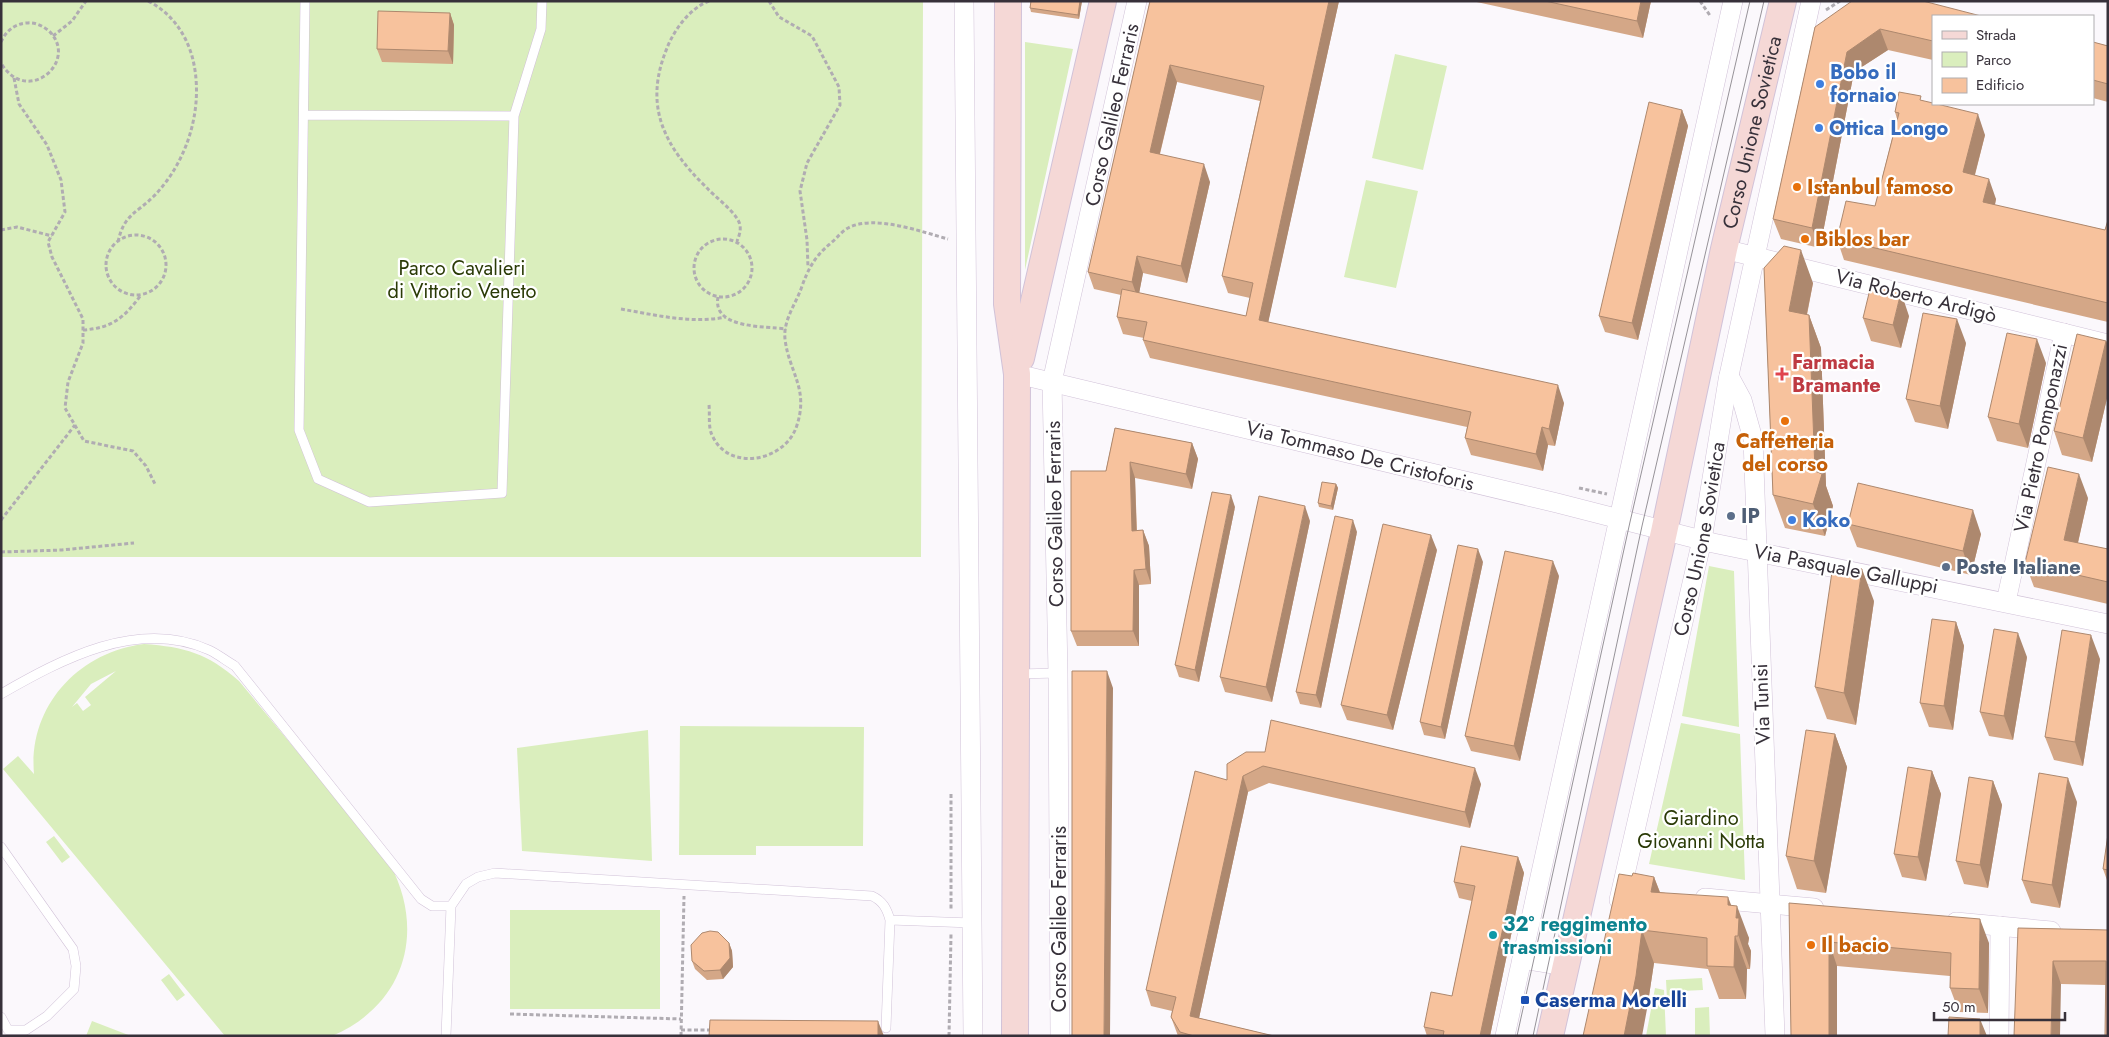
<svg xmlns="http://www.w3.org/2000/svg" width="2109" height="1037" viewBox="0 0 2109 1037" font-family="Jost,sans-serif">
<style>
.green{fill:#daeebd;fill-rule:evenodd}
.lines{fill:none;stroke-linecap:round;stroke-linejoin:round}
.service-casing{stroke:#d1c2d8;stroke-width:10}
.minor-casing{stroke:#d1c2d8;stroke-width:20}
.secondary-casing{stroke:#d1c2d8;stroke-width:28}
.path{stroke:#b0acb2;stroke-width:3;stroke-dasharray:4 2.5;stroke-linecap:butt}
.service{stroke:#fff;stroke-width:9}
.minor{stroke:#fff;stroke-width:19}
.secondary{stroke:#f5d8d6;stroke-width:26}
.tram{stroke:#969298;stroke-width:1}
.wall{fill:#d4a787;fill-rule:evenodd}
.shaded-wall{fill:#ad886e}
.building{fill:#f7c29d;stroke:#ad886e}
.shop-dot{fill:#3f7fe0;stroke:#fff;stroke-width:2}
.food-dot{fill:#e8710a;stroke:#fff;stroke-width:2}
.health-dot{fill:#e0444e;stroke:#fff;stroke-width:2}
.service-dot{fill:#5c6f8a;stroke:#fff;stroke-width:2}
.culture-dot{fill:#0f9aa8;stroke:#fff;stroke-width:2}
.transit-dot{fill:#1a4fb4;stroke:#fff;stroke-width:2}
.labels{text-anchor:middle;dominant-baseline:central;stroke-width:4.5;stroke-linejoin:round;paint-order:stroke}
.shop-label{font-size:20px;font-weight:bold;fill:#366cbe;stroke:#fff;text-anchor:start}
.street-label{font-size:20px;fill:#37313a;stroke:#fff}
.food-label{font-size:20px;font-weight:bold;fill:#c56008;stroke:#fff;text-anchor:start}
.park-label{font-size:20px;fill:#2a3a06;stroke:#fff}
.health-label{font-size:20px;font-weight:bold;fill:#be3a42;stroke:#fff;text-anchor:start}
.service-label{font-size:20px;font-weight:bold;fill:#4e5e75;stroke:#fff;text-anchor:start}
.culture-label{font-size:20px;font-weight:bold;fill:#0d838f;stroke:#fff;text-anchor:start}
.transit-label{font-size:20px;font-weight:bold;fill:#164399;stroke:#fff;text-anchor:start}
</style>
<rect width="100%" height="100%" fill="#fbf8fc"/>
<path class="green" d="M 1,1 L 923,1 L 921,557 L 1,557 Z
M 1025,42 L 1073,49 L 1025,270 Z
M 1395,54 L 1447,66 L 1423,170 L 1372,158 Z
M 1366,180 L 1418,191 L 1396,288 L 1344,277 Z
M 1709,566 L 1734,571 L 1739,727 L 1682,716 Z
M 144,644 C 185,647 207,653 239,681 L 390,864 C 426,932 405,1005 332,1036 L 225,1036 L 3,769 L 18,756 L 34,774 C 28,707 78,652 144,644 ZM 116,671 L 85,697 L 91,705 L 83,711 L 77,703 L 72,707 L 91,684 Z
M 1681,723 L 1740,734 L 1745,880 L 1649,864 Z
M 680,726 L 864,727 L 863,846 L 756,846 L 756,855 L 679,855 Z
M 648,730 L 652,861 L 522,851 L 517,748 Z
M 54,836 L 70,857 L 62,863 L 46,842 Z
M 510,910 L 660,910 L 660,1009 L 510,1009 Z
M 169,974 L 185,995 L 177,1001 L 161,980 Z
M 1702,978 L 1703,990 L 1681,991 L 1667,999 L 1666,980 Z
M 1655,988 L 1664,990 L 1666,1036 L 1646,1036 Z
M 1709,1007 L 1710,1036 L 1695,1036 L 1695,1008 Z
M 92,1021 L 131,1036 L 86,1036 Z"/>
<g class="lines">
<defs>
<path id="service" d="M 305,1 L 299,430 L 318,479 L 369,502 L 502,493 L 514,116 L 541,29 L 542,1
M 305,115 L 514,116
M 1018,674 L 1058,673
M 1,694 C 62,659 138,618 209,650 C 218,654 226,661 235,666 L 421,899 L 432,906 L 451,906
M 1,847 L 73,949 L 76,966 L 74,989 L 47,1016 L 26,1030 L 8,1030 L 1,1017
M 890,920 L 972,923
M 446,1036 L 451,906 L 466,884 L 478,877 L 495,873 L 872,896 C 883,901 887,909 890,920 L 886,1028"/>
<g id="minor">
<path d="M 964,1 L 973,1036"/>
<path d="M 1724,249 L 2108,344"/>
<path d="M 1017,374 L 1557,503 L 1713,543 L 2108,624"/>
<path d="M 1729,376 L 1742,400 L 1753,439 L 1775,1036"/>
<path d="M 2006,602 L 2064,333"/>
<path d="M 1705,898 L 1814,908"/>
<path id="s1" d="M 1619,900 L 1702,540 L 1728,380 L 1811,1"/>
<path d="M 1956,922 L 2051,931"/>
<path d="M 1522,959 L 1566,966"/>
<path id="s2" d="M 1060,1036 L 1058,673 L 1052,382 L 1137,1"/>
<path d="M 1505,1036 L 1733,1"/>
<path d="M 1999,1036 L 2000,926"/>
</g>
<g id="secondary">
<path d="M 1008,1 L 1007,304 L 1017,374 L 1015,1036"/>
<path d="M 1021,358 L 1103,1"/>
<path id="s3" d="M 1550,1036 L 1664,532 L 1724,249 L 1783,1"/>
</g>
</defs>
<use href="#service" class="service-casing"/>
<use href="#minor" class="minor-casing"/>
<use href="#secondary" class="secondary-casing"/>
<path class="path" d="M 709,1 C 690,8 674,30 667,48 C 643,106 664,146 706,187 C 715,197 731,208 738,220 C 742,227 740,234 737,241
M 769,1 L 779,17 L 812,36 L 839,87 L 840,105 L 807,163 L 800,191 L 807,240 L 808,267
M 1700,1 L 1711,17
M 1826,10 L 1840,1
M 53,36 L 72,21 L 86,1
M 1,42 C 6,31 15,23 28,23 C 35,22 43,26 49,31 C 80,61 27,107 1,63
M 14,78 L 19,104 L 47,145 L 61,180 L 65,212 L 48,242 L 52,257 L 83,319 L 83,343 L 68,382 L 65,408 L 84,441 L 133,451 L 146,466 L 155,484
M 1,230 L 17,227 L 52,236
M106 265a30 30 0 1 1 60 0a30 30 0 1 1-60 0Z
M694 268a29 29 0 1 1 58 0a29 29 0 1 1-58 0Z
M 118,242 C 124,214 136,214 154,196 C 189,160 205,104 192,56 C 185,32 170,12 148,1
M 718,297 C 712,329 765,326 786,329
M 621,309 C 655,315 692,324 726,317
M 83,330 C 112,328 124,318 141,295
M 709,405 C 710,414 708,427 712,435 C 728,472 783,462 796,428 C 810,389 789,373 785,339 C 783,321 795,305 801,289 C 808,269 814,257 831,243 C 837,238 842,231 848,228 C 874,214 922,232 948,239
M 1579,488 L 1607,494
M 1,520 L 75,425
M 1,552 L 62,550 L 134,543
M 951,794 L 951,911
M 510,1014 L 681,1019
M 681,1030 L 713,1030
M 681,1036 L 684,896
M 949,1036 L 951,934"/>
<use href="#service" class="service"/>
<use href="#minor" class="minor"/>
<use href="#secondary" class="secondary"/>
<path class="tram" d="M 1517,1036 L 1630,522 L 1750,1
M 1533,1036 L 1642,526 L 1764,1"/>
</g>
<path class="wall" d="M 1031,1 L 1082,1 L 1079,19 L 1031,12 L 1030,8 Z
M 1150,1 L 1339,1 L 1268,322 L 1564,403 L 1555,446 L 1548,445 L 1543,471 L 1471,455 L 1465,438 L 1467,427 L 1150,358 L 1143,340 L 1144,338 L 1123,334 L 1117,317 L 1121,295 L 1094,289 L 1088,272 ZM 1177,82 L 1260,101 L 1222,276 L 1228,293 L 1250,298 L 1246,316 L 1139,293 L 1143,273 L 1187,283 L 1210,182 L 1160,154 Z
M 1472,1 L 1651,1 L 1643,38 Z
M 450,13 L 454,25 L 453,64 L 382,62 L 377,49 Z
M 1933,16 L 1933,60 L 1888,50 L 1854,72 L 1820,248 L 1781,239 L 1773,219 L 1815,27 Z
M 2093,42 L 2108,46 L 2108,102 L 2093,98 Z
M 1922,100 L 1985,135 L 1975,175 L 1996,199 L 1995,205 L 2105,230 L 2108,220 L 2108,322 L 1844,260 L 1837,239 L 1875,206 L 1897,119 L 1895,112 Z
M 1682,110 L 1688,126 L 1638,340 L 1605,332 L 1599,316 Z
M 1764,268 L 1813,283 L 1807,315 L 1809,315 L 1821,348 L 1826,486 L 1833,506 L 1825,536 L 1785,528 L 1773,495 Z
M 1909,316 L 1901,348 L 1871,341 L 1863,318 Z
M 2106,341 L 2108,345 L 2108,394 L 2092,462 L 2062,455 L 2054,431 Z
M 1966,343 L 1948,429 L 1915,422 L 1906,399 Z
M 2046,363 L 2028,448 L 1997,441 L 1988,417 Z
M 1115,428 L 1192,443 L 1198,459 L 1192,489 L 1135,478 L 1137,530 L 1143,530 L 1149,546 L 1151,584 L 1139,585 L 1139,646 L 1077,646 L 1071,631 Z
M 1336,484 L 1338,488 L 1333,510 L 1319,507 L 1318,503 Z
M 2088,498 L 2078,543 L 2108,549 L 2108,604 L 2034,587 L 2025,563 Z
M 1235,507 L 1199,682 L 1179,677 L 1175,665 Z
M 1310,521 L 1272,702 L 1225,692 L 1220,677 Z
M 1848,524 L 1981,534 L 1971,575 L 1857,547 Z
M 1357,532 L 1321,708 L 1300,704 L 1296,692 Z
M 1437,550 L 1393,730 L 1347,720 L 1341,705 Z
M 1483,562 L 1445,739 L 1424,735 L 1420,722 Z
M 1559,576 L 1520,761 L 1471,751 L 1465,736 Z
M 1874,601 L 1856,725 L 1827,719 L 1815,687 Z
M 1956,622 L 1964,646 L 1953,730 L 1929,727 L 1920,703 Z
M 2027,657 L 2013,740 L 1989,736 L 1980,712 Z
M 2100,659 L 2083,766 L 2054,760 L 2045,737 Z
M 1835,734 L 1847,767 L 1826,893 L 1797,889 L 1786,856 Z
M 1246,752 L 1481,784 L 1470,828 L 1269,783 L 1248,792 L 1199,1018 L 1274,1036 L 1178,1036 L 1171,1017 L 1172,1011 L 1151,1006 L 1146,990 L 1227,780 Z
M 1932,771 L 1941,794 L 1926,881 L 1902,877 L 1894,854 Z
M 1993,781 L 2002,805 L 1988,888 L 1964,884 L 1956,861 Z
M 2077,802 L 2060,908 L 2031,903 L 2022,880 Z
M 2108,834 L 2108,883 L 2103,869 Z
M 1518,857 L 1524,873 L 1490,1036 L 1427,1036 L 1424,1027 L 1452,996 L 1472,901 L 1459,898 L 1454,882 Z
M 1632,876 L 1654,877 L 1660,892 L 1731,905 L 1749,938 L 1748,944 L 1751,951 L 1750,969 L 1747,969 L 1746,999 L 1719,999 L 1708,969 L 1654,963 L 1647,1009 Z
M 1789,903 L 1989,943 L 1988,1013 L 1959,1012 L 1950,988 L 1950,976 L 1837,966 L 1837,1036 L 1791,1036 Z
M 2018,928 L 2108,930 L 2106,985 L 2061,984 Z
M 729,943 L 732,951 L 733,967 L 723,979 L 707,980 L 695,969 L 692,961 Z"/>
<path class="shaded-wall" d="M 1080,1 L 1082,1 L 1079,19 L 1078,15 Z
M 1329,1 L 1339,1 L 1265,337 L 1259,320 Z
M 1641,1 L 1651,1 L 1643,38 L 1637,21 Z
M 450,13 L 454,25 L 453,64 L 448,51 Z
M 1880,29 L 1888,50 L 1854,72 L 1820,248 L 1812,228 L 1847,52 Z
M 1170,65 L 1177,82 L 1156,169 L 1150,152 Z
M 1682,110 L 1688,126 L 1638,340 L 1632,323 Z
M 1978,114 L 1985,135 L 1970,193 L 1963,172 Z
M 1204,164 L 1210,182 L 1187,283 L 1181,266 Z
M 1989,179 L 1996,199 L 1991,222 L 1983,202 Z
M 1801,250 L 1813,283 L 1801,343 L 1789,311 Z
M 1137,256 L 1143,273 L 1138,299 L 1132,282 Z
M 1901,292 L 1909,316 L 1901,348 L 1893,325 Z
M 1809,315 L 1821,348 L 1826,486 L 1833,506 L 1825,536 L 1813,504 L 1815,471 Z
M 1957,319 L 1966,343 L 1948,429 L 1940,406 Z
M 2037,339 L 2046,363 L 2028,448 L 2019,424 Z
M 2106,341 L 2108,345 L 2108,394 L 2092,462 L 2083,438 Z
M 1558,385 L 1564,403 L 1555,446 L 1549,429 Z
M 1542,427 L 1548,445 L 1543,471 L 1536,454 Z
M 1192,443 L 1198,459 L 1192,489 L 1186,474 Z
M 1130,462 L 1135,478 L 1137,546 L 1132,531 Z
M 2079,474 L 2088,498 L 2073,564 L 2064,540 Z
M 1336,484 L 1338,488 L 1333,510 L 1331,506 Z
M 1231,495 L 1235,507 L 1199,682 L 1195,670 Z
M 1305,506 L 1310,521 L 1272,702 L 1266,687 Z
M 1973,510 L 1981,534 L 1971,575 L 1963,551 Z
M 1353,520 L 1357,532 L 1321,708 L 1316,695 Z
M 1143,530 L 1149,546 L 1151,584 L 1146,569 Z
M 1431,535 L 1437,550 L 1393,730 L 1387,715 Z
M 1478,549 L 1483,562 L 1445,739 L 1441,727 Z
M 1553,561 L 1559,576 L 1520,761 L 1514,746 Z
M 1862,569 L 1874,601 L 1856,725 L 1844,693 Z
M 1134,570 L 1139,585 L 1139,646 L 1133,631 Z
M 1956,622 L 1964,646 L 1953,730 L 1944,706 Z
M 2018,633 L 2027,657 L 2013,740 L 2004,716 Z
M 2091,635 L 2100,659 L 2083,766 L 2075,742 Z
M 1107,671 L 1113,688 L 1110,1036 L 1104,1036 Z
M 1835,734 L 1847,767 L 1826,893 L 1814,861 Z
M 1475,768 L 1481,784 L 1470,828 L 1465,812 Z
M 1932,771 L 1941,794 L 1926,881 L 1918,857 Z
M 1243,776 L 1248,792 L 1196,1032 L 1190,1016 Z
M 2068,778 L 2077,802 L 2060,908 L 2052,885 Z
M 1993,781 L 2002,805 L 1988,888 L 1980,865 Z
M 1518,857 L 1524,873 L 1490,1036 L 1480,1036 Z
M 1654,877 L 1666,909 L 1651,892 Z
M 1728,897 L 1739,925 L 1736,918 L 1737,906 L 1749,938 L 1748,944 L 1751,951 L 1750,969 L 1728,905 Z
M 1980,919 L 1989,943 L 1988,1013 L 1979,989 Z
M 1642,930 L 1654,963 L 1647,1009 L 1642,1036 L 1624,1036 Z
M 1735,936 L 1747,969 L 1746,999 L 1734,967 Z
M 1829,942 L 1837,966 L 1837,1036 L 1829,1036 Z
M 729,943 L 732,951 L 733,967 L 723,979 L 720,970 Z
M 2053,961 L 2061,984 L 2060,1036 L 2051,1036 Z
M 1980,1019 L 1987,1036 L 1980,1036 Z
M 878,1021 L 884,1036 L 878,1036 Z"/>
<path class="building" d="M 1031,1 L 1080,1 L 1078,15 L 1030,8 Z
M 1150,1 L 1329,1 L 1259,320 L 1558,385 L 1549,429 L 1542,427 L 1536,454 L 1465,438 L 1471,412 L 1143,340 L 1147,322 L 1117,317 L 1122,289 L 1246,316 L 1253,283 L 1222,276 L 1264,86 L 1170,65 L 1150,152 L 1204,164 L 1181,266 L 1137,256 L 1132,282 L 1088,272 Z
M 1545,1 L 1641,1 L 1637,21 Z
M 1852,1 L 1923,1 L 1981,16 L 1933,16 L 1933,41 L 1880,29 L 1847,52 L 1812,228 L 1773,219 L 1815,27 Z
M 378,11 L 450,13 L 448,51 L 377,49 Z
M 2093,42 L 2108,46 L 2108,84 L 2093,80 Z
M 1899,92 L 1921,96 L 1920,100 L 1933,103 L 1933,104 L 1937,104 L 1978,114 L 1963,172 L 1989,179 L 1983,202 L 2105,230 L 2108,220 L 2108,303 L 1837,239 L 1846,201 L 1875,206 L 1899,113 L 1895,112 Z
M 1649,102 L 1682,110 L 1632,323 L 1599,316 Z
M 1784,246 L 1801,250 L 1789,311 L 1809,315 L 1815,471 L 1822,474 L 1813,504 L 1773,495 L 1764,268 Z
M 1871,285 L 1901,292 L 1893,325 L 1863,318 Z
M 1923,313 L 1957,319 L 1940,406 L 1906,399 Z
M 2007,333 L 2037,339 L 2019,424 L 1988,417 Z
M 2077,334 L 2106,341 L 2083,438 L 2054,431 Z
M 1115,428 L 1192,443 L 1186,474 L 1130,462 L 1132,531 L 1143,530 L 1146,569 L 1134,570 L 1133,631 L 1071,631 L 1071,471 L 1106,471 Z
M 2048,467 L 2079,474 L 2064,540 L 2108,549 L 2108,582 L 2025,563 Z
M 1322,482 L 1336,484 L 1331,506 L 1318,503 Z
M 1858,483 L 1973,510 L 1963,551 L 1848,524 Z
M 1212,492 L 1231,495 L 1195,670 L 1175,665 Z
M 1259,496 L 1305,506 L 1266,687 L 1220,677 Z
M 1335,516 L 1353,520 L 1316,695 L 1296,692 Z
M 1383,524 L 1431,535 L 1387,715 L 1341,705 Z
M 1458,545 L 1478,549 L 1441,727 L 1420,722 Z
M 1505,551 L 1553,561 L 1514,746 L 1465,736 Z
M 1833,565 L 1862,569 L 1844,693 L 1815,687 Z
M 1932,619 L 1956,622 L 1944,706 L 1920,703 Z
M 1994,629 L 2018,633 L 2004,716 L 1980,712 Z
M 2062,630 L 2091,635 L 2075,742 L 2045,737 Z
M 1072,671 L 1107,671 L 1104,1036 L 1072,1036 Z
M 1271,720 L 1475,768 L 1465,812 L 1263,766 L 1243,776 L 1190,1016 L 1274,1036 L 1194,1036 L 1180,1032 L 1171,1017 L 1176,997 L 1146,990 L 1195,771 L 1227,780 L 1227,764 L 1246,752 L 1265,752 Z
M 1806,730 L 1835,734 L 1814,861 L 1786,856 Z
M 1908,767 L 1932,771 L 1918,857 L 1894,854 Z
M 2039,773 L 2068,778 L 2052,885 L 2022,880 Z
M 1969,777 L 1993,781 L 1980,865 L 1956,861 Z
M 2108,834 L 2108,870 L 2103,869 Z
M 1461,846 L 1518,857 L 1480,1036 L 1443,1036 L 1444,1031 L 1424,1027 L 1431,992 L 1452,996 L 1475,886 L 1454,882 Z
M 1633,873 L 1654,877 L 1651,892 L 1728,897 L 1728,905 L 1737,906 L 1736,918 L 1739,918 L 1738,936 L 1735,936 L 1734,967 L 1707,966 L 1707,938 L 1642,930 L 1636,976 L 1624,1036 L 1583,1036 L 1619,874 L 1632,876 Z
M 1789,903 L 1980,919 L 1979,989 L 1950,988 L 1951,953 L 1829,942 L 1829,1036 L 1791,1036 Z
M 2018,928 L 2108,930 L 2108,1036 L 2105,1036 L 2106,961 L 2053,961 L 2051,1036 L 2014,1036 Z
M 710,931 L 718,932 L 729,943 L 730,958 L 720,970 L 704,971 L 692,961 L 691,945 L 702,933 Z
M 1949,1017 L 1980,1019 L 1980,1036 L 1948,1036 Z
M 710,1020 L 878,1021 L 878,1036 L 709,1036 Z"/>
<g class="shop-dot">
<circle cx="1820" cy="84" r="5"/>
<circle cx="1819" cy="128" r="5"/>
<circle cx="1792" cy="520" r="5"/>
</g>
<g class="food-dot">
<circle cx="1797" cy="187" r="5"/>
<circle cx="1805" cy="239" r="5"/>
<circle cx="1785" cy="421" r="5"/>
<circle cx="1811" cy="945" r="5"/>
</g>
<path class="health-dot" d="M1779.5 366.5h5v5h5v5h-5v5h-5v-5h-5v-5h5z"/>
<g class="service-dot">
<circle cx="1731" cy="516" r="5"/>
<circle cx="1946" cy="567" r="5"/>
</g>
<circle class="culture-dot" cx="1493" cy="935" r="5"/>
<rect class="transit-dot" x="1520" y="995" width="10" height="10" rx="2.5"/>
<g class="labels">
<g class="shop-label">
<text x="1830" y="72">Bobo il<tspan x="1830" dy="23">fornaio</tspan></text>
<text x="1829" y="128">Ottica Longo</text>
<text x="1802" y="520">Koko</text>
</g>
<g class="street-label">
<text stroke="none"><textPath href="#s2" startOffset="928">Corso Galileo Ferraris</textPath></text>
<text stroke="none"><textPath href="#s3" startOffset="926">Corso Unione Sovietica</textPath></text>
<text transform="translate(1916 296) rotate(14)">Via Roberto Ardigò</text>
<text transform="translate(2041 438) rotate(-78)">Via Pietro Pomponazzi</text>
<text transform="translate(1360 456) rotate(14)">Via Tommaso De Cristoforis</text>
<text transform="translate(1055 514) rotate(-91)">Corso Galileo Ferraris</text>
<text stroke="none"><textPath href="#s1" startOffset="370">Corso Unione Sovietica</textPath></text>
<text transform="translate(1846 569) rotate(11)">Via Pasquale Galluppi</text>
<text transform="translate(1762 704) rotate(-92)">Via Tunisi</text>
<text transform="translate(1059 919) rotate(-90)">Corso Galileo Ferraris</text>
</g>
<g class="food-label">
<text x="1807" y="187">Istanbul famoso</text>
<text x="1815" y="239">Biblos bar</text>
<text x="1785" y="441" text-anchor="middle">Caffetteria<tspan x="1785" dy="23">del corso</tspan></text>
<text x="1821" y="945">Il bacio</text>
</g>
<g class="park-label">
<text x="462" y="268">Parco Cavalieri<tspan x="462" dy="23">di Vittorio Veneto</tspan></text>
<text x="1701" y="818">Giardino<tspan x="1701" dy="23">Giovanni Notta</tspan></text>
</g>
<g class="health-label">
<text x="1792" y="362">Farmacia<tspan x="1792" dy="23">Bramante</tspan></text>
</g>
<g class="service-label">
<text x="1741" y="516">IP</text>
<text x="1956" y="567">Poste Italiane</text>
</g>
<g class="culture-label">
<text x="1503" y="924">32° reggimento<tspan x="1503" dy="23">trasmissioni</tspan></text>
</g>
<g class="transit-label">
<text x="1535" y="1000">Caserma Morelli</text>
</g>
</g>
<rect width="2109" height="1037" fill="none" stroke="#37313a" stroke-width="5"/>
<rect x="1932" y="15" width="162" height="90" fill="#ffffff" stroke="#afadb0"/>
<rect x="1942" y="31" width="25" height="8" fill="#f5d8d6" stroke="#afadb0"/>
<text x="1976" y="40" font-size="15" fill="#37313a">Strada</text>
<rect x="1942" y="52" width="25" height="15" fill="#daeebd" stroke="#afadb0"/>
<text x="1976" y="65" font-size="15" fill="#37313a">Parco</text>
<rect x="1942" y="78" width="25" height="15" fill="#f7c29d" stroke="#afadb0"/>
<text x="1976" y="90" font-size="15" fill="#37313a">Edificio</text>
<path d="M1934 1012v8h131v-8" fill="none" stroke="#37313a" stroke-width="2.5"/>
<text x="1942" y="1012" font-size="15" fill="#37313a" stroke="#ffffff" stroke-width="4" paint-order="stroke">50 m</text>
</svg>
